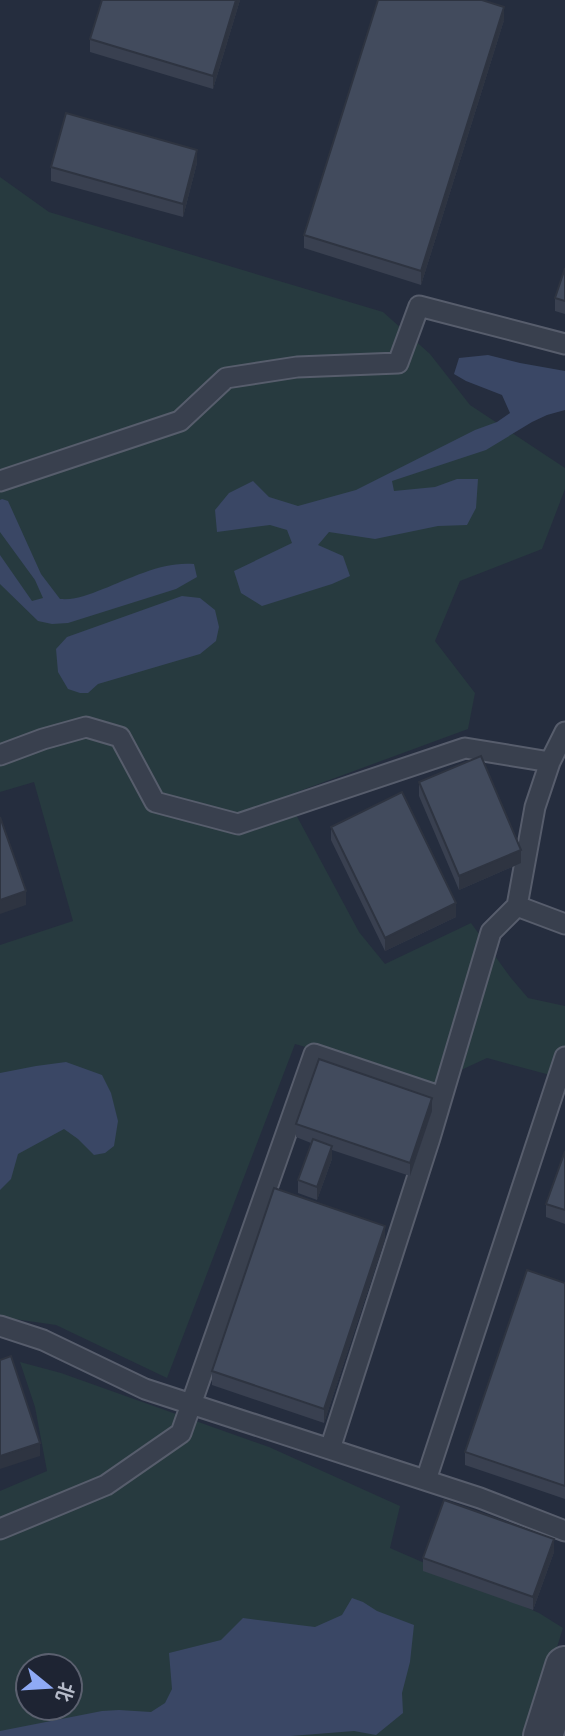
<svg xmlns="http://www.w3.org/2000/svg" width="565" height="1736" viewBox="0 0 565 1736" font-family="Ubuntu,'Noto Sans SC',sans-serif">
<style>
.green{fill:#273a3f;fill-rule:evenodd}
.water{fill:#3a4765}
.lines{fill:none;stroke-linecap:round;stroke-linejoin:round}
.lane-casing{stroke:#575d6c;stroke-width:23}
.street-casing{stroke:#575d6c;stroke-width:42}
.lane{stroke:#39404e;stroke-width:19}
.street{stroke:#39404e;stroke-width:38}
.wall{fill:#394050}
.shaded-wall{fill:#2e3441}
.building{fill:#424b5d;stroke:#2e3441;stroke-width:2}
</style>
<rect width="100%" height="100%" fill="#252d3e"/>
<path class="green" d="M 0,177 L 49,212 L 383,312 L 430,354 L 470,405 L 565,468 L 565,489 L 542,549 L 460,581 L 435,641 L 475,693 L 468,729 L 286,796 L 359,932 L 385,964 L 471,923 L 511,978 L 528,998 L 565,1006 L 565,1079 L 487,1058 L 433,1083 L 295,1044 L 167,1378 L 56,1325 L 0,1317 L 0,945 L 73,921 L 34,782 L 0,792 Z
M 20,1362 L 61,1373 L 269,1447 L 400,1506 L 390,1548 L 539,1613 L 563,1628 L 529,1736 L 0,1736 L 0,1491 L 47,1471 L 35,1407 ZM 28,1666 L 70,1666 L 70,1708 L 28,1708 Z"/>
<path class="water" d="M 488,355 L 520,363 L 565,371 L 565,410 L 547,415 L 532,422 L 486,450 L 392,481 L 394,491 L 435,487 L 457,479 L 478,479 L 476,508 L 467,525 L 438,526 L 375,539 L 329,532 L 318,545 L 343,556 L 350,576 L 332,584 L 262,606 L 241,593 L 234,571 L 292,543 L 287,530 L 270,525 L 217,532 L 215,510 L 229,493 L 253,481 L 269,497 L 298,506 L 356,490 L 475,430 L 497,422 L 510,413 L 502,395 L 466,381 L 454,374 L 459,358 Z
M 2,499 L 8,501 L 41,574 L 60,599 C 78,600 87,595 103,589 C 131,578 163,561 194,564 L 197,577 L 176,589 L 68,623 L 52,624 L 38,621 L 0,584 L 0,555 L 32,601 L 43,598 L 35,580 L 0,532 L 0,500 Z
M 182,596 L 200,598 L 215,610 L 219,627 L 216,641 L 200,654 L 98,684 L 88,693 L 80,693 L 68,689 L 58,672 L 56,649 L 67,637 Z
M 66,1062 L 102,1075 L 111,1093 L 118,1121 L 114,1146 L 105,1153 L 94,1155 L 78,1139 L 64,1129 L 18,1154 L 11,1179 L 0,1190 L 0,1073 L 36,1066 Z
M 352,1598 L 363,1602 L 377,1611 L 414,1625 L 410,1662 L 402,1693 L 403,1713 L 376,1735 L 354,1731 L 291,1736 L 0,1736 L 0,1731 L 102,1711 L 119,1710 L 151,1712 L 165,1703 L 172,1689 L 169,1653 L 221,1640 L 243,1618 L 315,1627 L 342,1615 Z"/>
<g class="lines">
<defs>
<path id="lane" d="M 0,481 L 180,421 L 226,378 L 297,367 L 398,363 L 419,306 L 565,344
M 0,755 L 43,739 L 86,727 L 120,737 L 155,802 L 238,824 L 465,748 L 550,762
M 517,906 L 535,807 L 550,762 L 565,732
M 0,1326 L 43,1340 L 145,1389 L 480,1498 L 565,1531
M 330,1449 L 430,1138 L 491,932 L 517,906 L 565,924
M 426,1480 L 565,1057
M 0,1529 L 106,1485 L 181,1433 L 314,1054 L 442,1097"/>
<path id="street" d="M 543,1736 L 565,1666"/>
</defs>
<use href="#lane" class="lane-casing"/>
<use href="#street" class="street-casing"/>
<use href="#lane" class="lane"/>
<use href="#street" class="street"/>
</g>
<path class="wall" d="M 240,0 L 213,89 L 90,52 L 90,39 Z
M 504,20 L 421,285 L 304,248 L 304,235 Z
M 197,163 L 183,217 L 51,181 L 51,167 Z
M 565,268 L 565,314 L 555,311 L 555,298 Z
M 419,782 L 521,863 L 459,890 L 419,796 Z
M 331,827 L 456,917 L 385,951 L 331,840 Z
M 432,1111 L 410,1176 L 332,1150 L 332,1159 L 317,1200 L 298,1193 L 298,1180 L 311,1143 L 296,1137 L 296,1124 Z
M 565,1151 L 565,1224 L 546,1217 L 546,1204 Z
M 385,1239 L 324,1423 L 212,1385 L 212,1371 Z
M 565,1283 L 565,1499 L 465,1465 L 465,1452 Z
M 554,1552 L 533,1610 L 423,1571 L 423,1558 Z"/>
<path class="shaded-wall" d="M 236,0 L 240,0 L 213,89 L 213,76 Z
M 504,7 L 504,20 L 421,285 L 421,271 Z
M 197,150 L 197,163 L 183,217 L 183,204 Z
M 521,850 L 521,863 L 459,890 L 459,876 Z
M 26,891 L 26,905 L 0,914 L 0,900 Z
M 456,903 L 456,917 L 385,951 L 385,938 Z
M 432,1098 L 432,1111 L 410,1176 L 410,1163 Z
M 332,1146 L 332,1159 L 317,1200 L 317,1187 Z
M 385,1226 L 385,1239 L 324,1423 L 324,1409 Z
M 40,1443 L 40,1456 L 0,1469 L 0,1456 Z
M 554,1539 L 554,1552 L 533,1610 L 533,1597 Z"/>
<path class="building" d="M 102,0 L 236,0 L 213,76 L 90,39 Z
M 378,0 L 482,0 L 504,7 L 421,271 L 304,235 Z
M 66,113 L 197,150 L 183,204 L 51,167 Z
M 565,268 L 565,301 L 555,298 Z
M 481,756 L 521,850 L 459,876 L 419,782 Z
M 402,792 L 456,903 L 385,938 L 331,827 Z
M 0,817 L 26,891 L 0,900 Z
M 319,1059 L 432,1098 L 410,1163 L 296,1124 Z
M 313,1139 L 332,1146 L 317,1187 L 298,1180 Z
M 565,1151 L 565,1210 L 546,1204 Z
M 274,1188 L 385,1226 L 324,1409 L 212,1371 Z
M 527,1270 L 565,1283 L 565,1486 L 465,1452 Z
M 11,1356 L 40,1443 L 0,1456 L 0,1360 Z
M 444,1500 L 554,1539 L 533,1597 L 423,1558 Z"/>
<g transform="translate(49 1687) rotate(108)"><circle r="33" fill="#1e2433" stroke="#5b606f" stroke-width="2"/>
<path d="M0-5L12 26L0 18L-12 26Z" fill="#8faaf5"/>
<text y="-10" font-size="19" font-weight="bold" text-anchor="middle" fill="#b6bbc9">北</text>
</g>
</svg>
